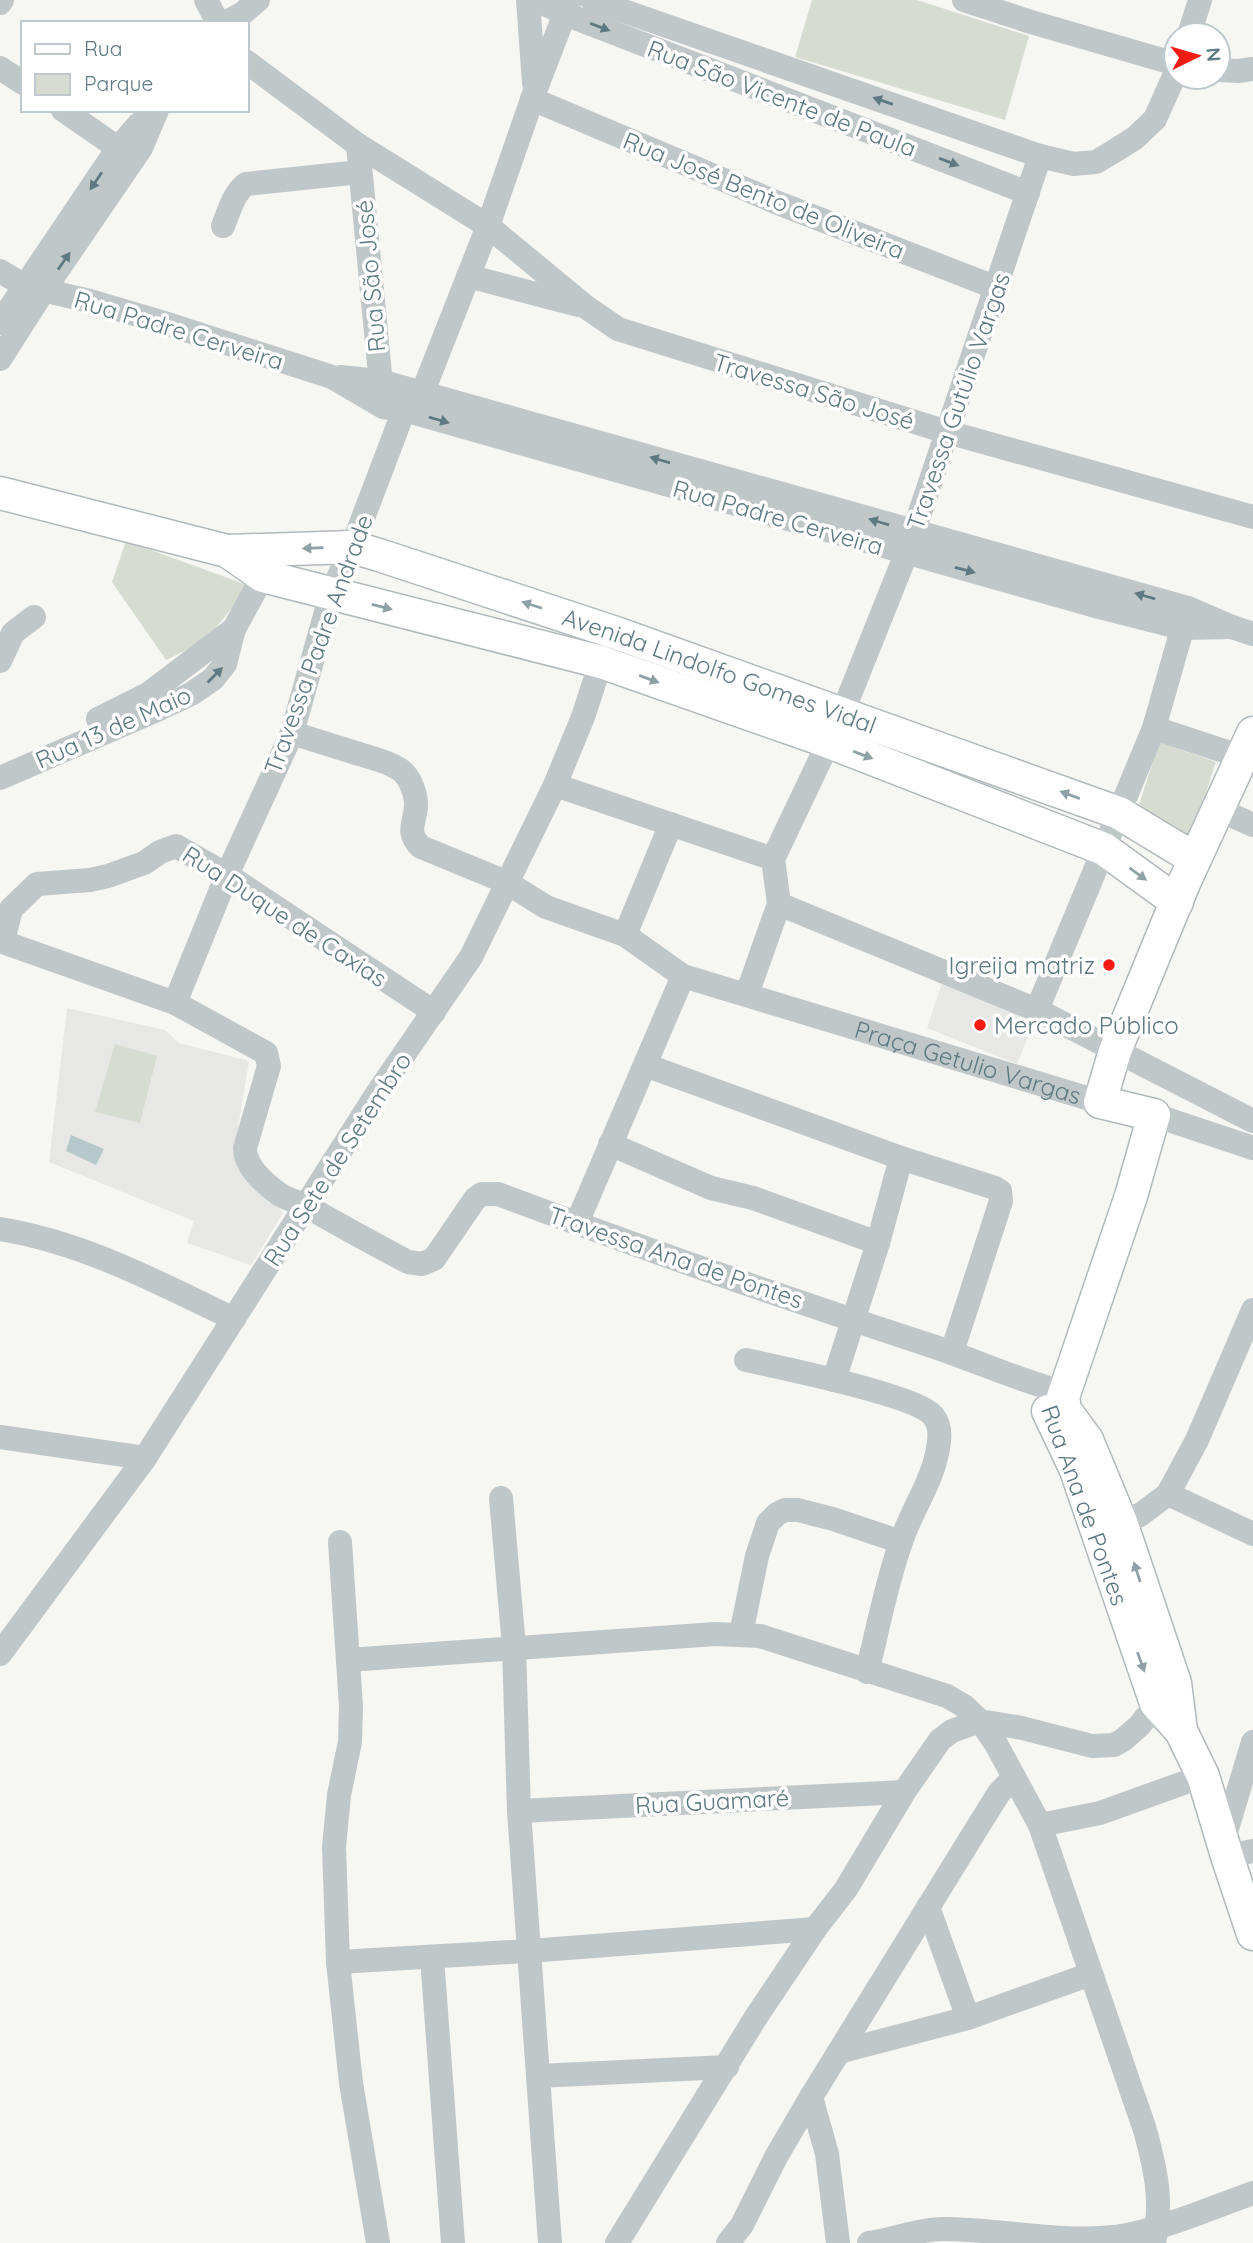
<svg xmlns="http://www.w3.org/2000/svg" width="1253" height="2243" viewBox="0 0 1253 2243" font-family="Quicksand,sans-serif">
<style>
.built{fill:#e7e7e6}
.green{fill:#d7dcd1}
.water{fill:#b6c8ca}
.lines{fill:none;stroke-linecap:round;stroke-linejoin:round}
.major-casing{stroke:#b1b9bc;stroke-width:35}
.minor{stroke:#c0c7c9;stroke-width:24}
.major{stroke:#fff;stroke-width:32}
.oneway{fill:#5e7981}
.oneway2{fill:#8ea1a7}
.poi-dot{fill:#f41b15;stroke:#fff;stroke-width:2.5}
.labels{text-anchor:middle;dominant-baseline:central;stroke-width:7;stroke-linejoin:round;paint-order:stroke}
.street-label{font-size:24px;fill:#5e7981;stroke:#fff}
.poi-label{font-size:24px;fill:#5e7981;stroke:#fff;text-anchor:end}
</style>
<rect width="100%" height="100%" fill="#f6f6f2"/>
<path class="built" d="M 942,983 L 1034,1022 L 1017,1064 L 927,1028 Z
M 67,1008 L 165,1030 L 179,1043 L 249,1061 L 234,1153 L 283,1213 L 251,1265 L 187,1243 L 194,1221 L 49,1162 Z"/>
<path class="green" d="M 812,0 L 917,0 L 1029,36 L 1005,120 L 795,57 Z
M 126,541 L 250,586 L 205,641 L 166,660 L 112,582 Z
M 1159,742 L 1216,762 L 1190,842 L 1133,824 Z
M 115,1044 L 157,1056 L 140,1123 L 95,1112 Z"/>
<path class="water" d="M 71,1135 L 104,1149 L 96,1165 L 66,1151 Z"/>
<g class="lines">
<defs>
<g id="major">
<path id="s2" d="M 0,493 L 227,551 L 352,547 L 379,555 L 616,633 L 1119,813 L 1195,859"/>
<path d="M 227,551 L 263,576 L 601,662 L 829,742 L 1104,849 L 1177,902"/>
<path d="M 1048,1411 L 1076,1470 L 1156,1703 L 1181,1731 L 1203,1776 L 1227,1856 L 1253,1934"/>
<path d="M 1181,1731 L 1175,1683 L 1121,1522 L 1087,1440 L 1065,1410 L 1063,1397 L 1131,1196 L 1154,1115 L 1100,1102 L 1115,1051 L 1184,883 L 1253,733"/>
</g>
</defs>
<use href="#major" class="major-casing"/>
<g class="minor">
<path d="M 206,0 L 218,23"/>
<path d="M 528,0 L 534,83"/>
<path d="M 537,0 L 565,14 L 1028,193"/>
<path d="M 592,0 L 1040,156 L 1074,164 L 1084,163 L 1096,162 L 1116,150 L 1135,138 L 1155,119 L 1176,72"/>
<path d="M 964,0 L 1031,22 L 1176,64"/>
<path d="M 0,3 L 2,0"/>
<path d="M 225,23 L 243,13 L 258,0"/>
<path d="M 1189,35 L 1200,0"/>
<path d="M 247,62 L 358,145 L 488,226 L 586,307 L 618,329 L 947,432 L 1253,517"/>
<path d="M 0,68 L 23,83"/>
<path d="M 1218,70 L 1238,71 L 1253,69"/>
<path d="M 532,99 L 778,203 L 997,288"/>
<path d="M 63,110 L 118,148"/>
<path d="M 358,145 L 382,395"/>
<path d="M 223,226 C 229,212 233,194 246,184 L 360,172"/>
<path d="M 0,271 L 25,286 L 90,301 L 161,322 L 332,377 L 383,407 L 404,410 L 1092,605 L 1182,628 L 1232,627"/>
<path d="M 468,276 L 578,305"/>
<path d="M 0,323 L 118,148 L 138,125 L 153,114"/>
<path d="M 0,359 L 44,290 L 141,148 L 157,110"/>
<path d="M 340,377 L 380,381 L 1188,608 L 1232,627 L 1253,634"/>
<path d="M 0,661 L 13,633 L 34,617"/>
<path d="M 98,719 L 148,694 L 234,629"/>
<path d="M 1154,728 L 1242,757"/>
<path id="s1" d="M 292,733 C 314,740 336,747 359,754 C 372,758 387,761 399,769 C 409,775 415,791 416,802 C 417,821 404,831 421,847 L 506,882 L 546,907 L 625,935 L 683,976 L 1100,1102"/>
<path d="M 0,778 L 157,710 L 191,694 L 213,679 L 225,664 L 234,629 L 263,576"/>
<path d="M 555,785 L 773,859"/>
<path d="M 1218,809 L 1253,825"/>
<path d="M 779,904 L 1037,1010 L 1253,1121"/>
<path d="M 625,935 L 671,824"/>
<path d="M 0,941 L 175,1003 L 266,1053 L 269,1066 L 245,1148 C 245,1167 264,1183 279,1194 C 288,1200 299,1202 308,1207 C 341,1226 374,1244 408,1262 L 422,1264 L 434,1259 L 475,1199 L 482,1194 L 498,1194 C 639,1247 781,1297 923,1343 C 970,1358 1016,1380 1064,1392"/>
<path d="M 3,941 L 11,909 L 37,884 L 90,880 L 108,876 L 144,863 L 160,852 L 176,846 L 227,875 L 434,1012"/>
<path d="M 747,994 L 779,904 L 773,859 L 842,714 L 906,554 L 1040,156"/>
<path d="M 175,1003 L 227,875 L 292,733 L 331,594 L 352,547 L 404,410 L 422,394 L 488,226 L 535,91 L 570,0"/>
<path d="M 1037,1010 L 1154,728 L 1187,612"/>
<path d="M 645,1065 L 901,1158 L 995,1188 L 1000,1191 L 1001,1201 L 952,1352"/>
<path d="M 1154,1115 L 1253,1148"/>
<path d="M 610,1144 L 711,1188 L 753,1198 L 878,1243"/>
<path d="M 577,1223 L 683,976"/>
<path d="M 0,1229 C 83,1242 159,1283 234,1319"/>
<path d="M 746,1360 C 778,1367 920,1396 934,1417 C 941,1426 940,1438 938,1448 C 933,1481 911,1511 901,1542 C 886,1584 878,1629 867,1672"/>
<path d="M 834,1380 L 878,1243 L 901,1158"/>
<path d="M 0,1437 L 145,1458"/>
<path d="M 1168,1494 L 1253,1534"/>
<path d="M 501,1498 L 514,1647 L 519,1811 L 550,2243"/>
<path d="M 1104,1527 L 1140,1515 L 1168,1494 L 1197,1440 L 1253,1310"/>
<path d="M 340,1542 L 351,1706 L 350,1742 L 339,1795 L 334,1847 L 338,1962 L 351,2083 L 378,2243"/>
<path d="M 741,1634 L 757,1556 L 768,1523 L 777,1514 L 785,1510 L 798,1510 L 833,1519 L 901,1542"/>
<path d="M 0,1654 L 145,1458 L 378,1092 L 471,957 L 555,785 L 583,717 L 601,662 L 609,646"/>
<path d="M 348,1660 L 715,1634 L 760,1636 L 947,1696 L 964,1706 L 980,1721 L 996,1744 L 1040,1825 L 1145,2130 C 1156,2171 1163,2201 1154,2243"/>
<path d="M 519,1811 L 904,1792"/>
<path d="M 1040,1825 L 1100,1813 L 1203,1776"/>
<path d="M 1223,1842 L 1253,1742"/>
<path d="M 1227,1856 L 1253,1851"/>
<path d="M 928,1907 L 968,2018"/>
<path d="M 432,1957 L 453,2243"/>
<path d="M 338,1962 L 529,1951 L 815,1929"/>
<path d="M 839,2052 L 968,2018 L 1091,1974"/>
<path d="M 538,2076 L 727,2067"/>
<path d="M 811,2097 L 827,2154 L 838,2243"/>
<path d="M 617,2243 L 756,2017 L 815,1929 L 846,1889 L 904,1792 L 940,1740 L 952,1731 L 980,1721 L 1022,1728 L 1092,1746 L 1114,1745 L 1123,1740 L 1139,1726 L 1167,1691"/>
<path d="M 728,2243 L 742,2225 L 776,2157 L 811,2097 L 982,1820 L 999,1793 L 1014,1777"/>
<path d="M 869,2243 C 894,2240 917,2229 943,2229 C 1000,2229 1057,2243 1115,2237 C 1162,2230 1208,2209 1253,2193"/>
</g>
<use href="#major" class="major"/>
</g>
<defs><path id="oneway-solid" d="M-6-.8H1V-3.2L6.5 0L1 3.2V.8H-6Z" transform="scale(1.75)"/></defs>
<g class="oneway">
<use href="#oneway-solid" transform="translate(600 27) rotate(21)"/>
<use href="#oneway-solid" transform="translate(883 101) rotate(-161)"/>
<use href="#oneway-solid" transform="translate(949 162) rotate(21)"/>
<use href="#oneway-solid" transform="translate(96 181) rotate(124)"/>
<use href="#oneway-solid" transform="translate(64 261) rotate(-55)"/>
<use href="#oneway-solid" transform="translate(439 420) rotate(16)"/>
<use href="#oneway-solid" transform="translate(660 460) rotate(-164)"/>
<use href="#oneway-solid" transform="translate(879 522) rotate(-164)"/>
<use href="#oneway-solid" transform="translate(965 570) rotate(15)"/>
<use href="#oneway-solid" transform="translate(1145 596) rotate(-164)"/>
<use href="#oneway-solid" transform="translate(215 675) rotate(-45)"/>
</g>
<g class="oneway2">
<use href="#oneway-solid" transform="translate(313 548) rotate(178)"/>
<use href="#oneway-solid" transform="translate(532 605) rotate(-162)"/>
<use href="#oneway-solid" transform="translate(382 607) rotate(14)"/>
<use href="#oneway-solid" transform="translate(649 679) rotate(20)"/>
<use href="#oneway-solid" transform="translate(863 755) rotate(21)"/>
<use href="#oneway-solid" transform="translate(1070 795) rotate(-160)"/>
<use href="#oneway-solid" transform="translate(1138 874) rotate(36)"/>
<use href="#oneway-solid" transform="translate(1137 1572) rotate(-108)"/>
<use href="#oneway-solid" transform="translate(1141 1662) rotate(70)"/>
</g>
<g class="poi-dot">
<circle cx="1109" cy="965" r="7"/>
<circle cx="980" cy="1025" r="7"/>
</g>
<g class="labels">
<g class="street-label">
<text transform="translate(782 98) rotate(21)">Rua São Vicente de Paula</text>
<text transform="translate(764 195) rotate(22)">Rua José Bento de Oliveira</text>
<text transform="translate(370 276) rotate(-95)">Rua São José</text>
<text transform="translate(179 330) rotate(17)">Rua Padre Cerveira</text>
<text transform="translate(814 391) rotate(17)">Travessa São José</text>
<text transform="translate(958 401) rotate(-71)">Travessa Gutúlio Vargas</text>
<text transform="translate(778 517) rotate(16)">Rua Padre Cerveira</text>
<text transform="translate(318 644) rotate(-70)">Travessa Padre Andrade</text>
<text stroke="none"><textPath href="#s2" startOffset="747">Avenida Lindolfo Gomes Vidal</textPath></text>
<text transform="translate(113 727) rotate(-24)">Rua 13 de Maio</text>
<text transform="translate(285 916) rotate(33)">Rua Duque de Caxias</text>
<text stroke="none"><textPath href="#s1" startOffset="791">Praça Getulio Vargas</textPath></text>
<text transform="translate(337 1159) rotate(-57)">Rua Sete de Setembro</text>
<text transform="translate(676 1257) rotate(19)">Travessa Ana de Pontes</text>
<text transform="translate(1085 1505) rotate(70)">Rua Ana de Pontes</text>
<text transform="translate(712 1801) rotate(-3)">Rua Guamaré</text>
</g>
<g class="poi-label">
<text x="1095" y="965">Igreija matriz</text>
<text x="994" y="1025" text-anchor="start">Mercado Público</text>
</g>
</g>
<rect x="21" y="21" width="228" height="91" fill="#ffffff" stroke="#bfc9cd" stroke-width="2"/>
<rect x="35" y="44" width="35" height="10" fill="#ffffff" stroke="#bfc9cd" stroke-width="2"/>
<text x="84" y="56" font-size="21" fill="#5e7981">Rua</text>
<rect x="35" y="74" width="35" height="21" fill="#d7dcd1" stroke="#bfc9cd" stroke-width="2"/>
<text x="84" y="91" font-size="21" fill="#5e7981">Parque</text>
<g transform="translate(1197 56) rotate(85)"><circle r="33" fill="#ffffff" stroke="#bfc9cd" stroke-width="2"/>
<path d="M0-5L12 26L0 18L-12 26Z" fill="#f41b15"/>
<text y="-10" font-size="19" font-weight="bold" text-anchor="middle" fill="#5e7981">N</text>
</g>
</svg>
